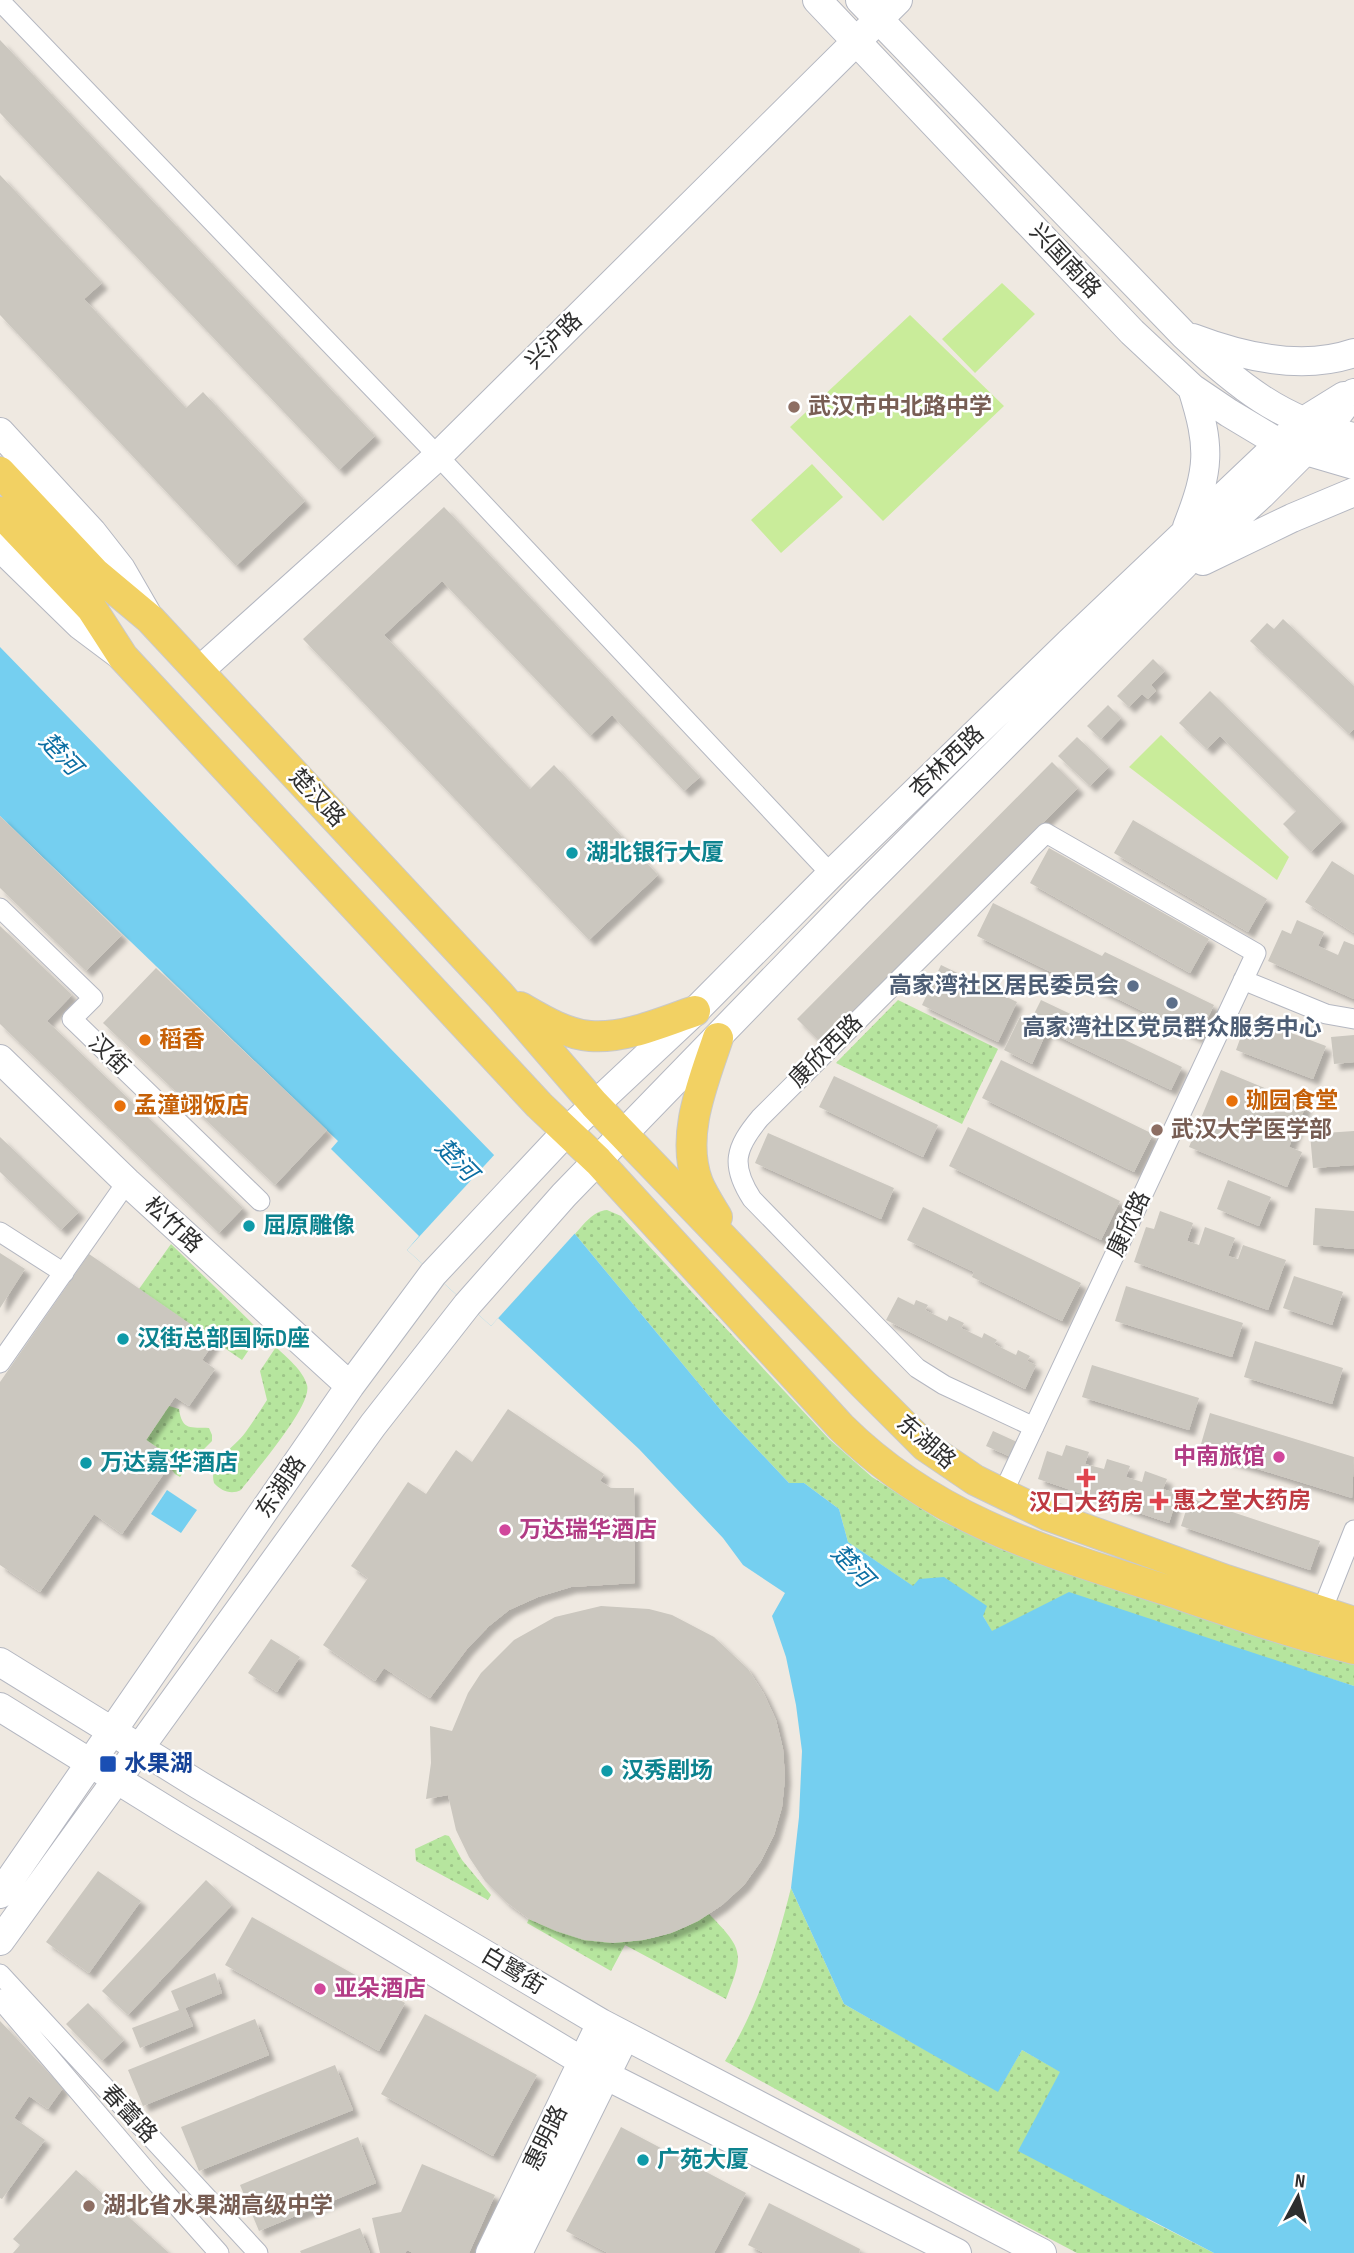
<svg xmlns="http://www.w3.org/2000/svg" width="1354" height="2253" viewBox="0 0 1354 2253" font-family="'Sofia Sans Condensed','Noto Sans SC',sans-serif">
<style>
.grass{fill:url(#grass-dots)}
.pitch{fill:#c9ec9a}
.water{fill:#75cff0}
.pier{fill:#efe9e1}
.building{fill:#cbc7bf;filter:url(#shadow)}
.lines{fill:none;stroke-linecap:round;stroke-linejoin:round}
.street-casing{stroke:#b4b7c1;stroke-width:21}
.secondary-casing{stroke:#b4b7c1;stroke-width:30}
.primary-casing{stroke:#c9c9c9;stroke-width:32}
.street{stroke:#fff;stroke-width:19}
.secondary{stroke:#fff;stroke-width:28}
.primary{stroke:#f2d163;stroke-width:30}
.education-dot{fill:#8d6e63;stroke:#fff;stroke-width:2.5}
.culture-dot{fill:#0f9aa8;stroke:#fff;stroke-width:2.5}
.service-dot{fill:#5c6f8a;stroke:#fff;stroke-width:2.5}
.food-dot{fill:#e8710a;stroke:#fff;stroke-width:2.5}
.hotel-dot{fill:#d1479c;stroke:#fff;stroke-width:2.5}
.health-dot{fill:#e0444e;stroke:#fff;stroke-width:2.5}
.transit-dot{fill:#1a4fb4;stroke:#fff;stroke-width:2.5}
.labels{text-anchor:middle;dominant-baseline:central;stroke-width:5;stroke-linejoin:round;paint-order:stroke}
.street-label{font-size:23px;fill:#2e2e2e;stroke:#fff}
.education-label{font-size:23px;font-weight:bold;fill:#785e54;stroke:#fff;text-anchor:start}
.culture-label{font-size:23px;font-weight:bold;fill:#0d838f;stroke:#fff;text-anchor:start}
.service-label{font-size:23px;font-weight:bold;fill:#4e5e75;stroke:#fff;text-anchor:end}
.food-label{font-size:23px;font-weight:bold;fill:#c56008;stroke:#fff;text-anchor:start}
.hotel-label{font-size:23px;font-weight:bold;fill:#b23c85;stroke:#fff;text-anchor:start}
.health-label{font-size:23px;font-weight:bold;fill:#be3a42;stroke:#fff;text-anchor:start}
.transit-label{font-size:23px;font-weight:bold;fill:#164399;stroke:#fff;text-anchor:start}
.water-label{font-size:24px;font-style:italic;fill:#0d6fa3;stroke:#fff}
</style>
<defs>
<pattern id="grass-dots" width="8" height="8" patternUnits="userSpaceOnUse" patternTransform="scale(1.75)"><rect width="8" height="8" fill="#b6e59e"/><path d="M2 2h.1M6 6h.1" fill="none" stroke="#9dc588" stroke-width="1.8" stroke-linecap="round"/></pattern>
<filter id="shadow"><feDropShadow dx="6" dy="6" stdDeviation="2" flood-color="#0004"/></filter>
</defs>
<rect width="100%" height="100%" fill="#efe9e1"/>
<path class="grass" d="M 898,1000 L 998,1049 L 962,1124 L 836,1063 Z
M 607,1210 L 621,1216 L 829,1439 L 872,1477 L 939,1520 L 1000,1549 L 1075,1576 L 1354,1660 L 1354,1686 L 1236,1649 L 992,1632 L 983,1616 L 914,1587 L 848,1542 L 839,1509 L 804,1483 L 789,1483 L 724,1414 L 575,1234 C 584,1224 593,1211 607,1210 Z
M 171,1244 L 261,1332 L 242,1360 L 139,1289 Z
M 276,1347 C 286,1357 303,1370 307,1385 C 313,1405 255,1471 241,1490 C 231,1495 221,1491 214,1483 C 208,1461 234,1448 245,1433 C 253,1422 260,1411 267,1400 L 260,1371 Z
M 169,1406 L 179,1409 C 182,1431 191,1427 209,1428 L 212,1435 L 212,1441 L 201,1452 L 196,1462 L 187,1468 L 180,1477 L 175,1474 L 169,1466 L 173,1459 L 146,1440 Z
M 445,1835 L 449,1836 L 462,1860 L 491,1895 L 488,1900 L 416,1861 L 415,1849 Z
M 791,1888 L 844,2004 L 998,2091 L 1022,2050 L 1061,2072 L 1147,2219 L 1214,2253 L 1077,2253 L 959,2191 L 725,2061 C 759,2005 775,1951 791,1888 Z
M 709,1914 C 744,1950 744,1953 726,1999 L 625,1945 L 611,1971 L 527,1923 L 529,1919 C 590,1948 650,1952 709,1914 Z"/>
<path class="pitch" d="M 1002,283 L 1035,314 L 975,373 L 942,339 Z
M 910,315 L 1004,406 L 883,521 L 790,427 Z
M 812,464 L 843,497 L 781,553 L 751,520 Z
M 1161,735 L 1289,857 L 1277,880 L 1129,767 Z"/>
<path class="water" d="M 0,647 L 494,1155 L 575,1234 L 724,1414 L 789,1483 L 804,1483 L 839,1509 L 848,1542 L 913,1586 L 919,1579 L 944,1577 L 987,1606 L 983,1616 L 992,1631 L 1069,1592 L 1354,1686 L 1354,2253 L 1214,2253 L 1018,2151 L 1060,2072 L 1022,2050 L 998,2092 L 844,2004 L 791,1888 L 799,1817 L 802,1751 L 796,1705 L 786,1657 L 772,1616 L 785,1593 L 743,1565 L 723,1538 L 639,1449 L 498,1318 L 491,1326 L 407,1250 L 419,1236 L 331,1149 L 338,1141 L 0,816 Z
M 167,1490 L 197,1510 L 181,1533 L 151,1514 Z"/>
<path class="pier" d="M 496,1153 L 577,1231 L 491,1326 L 407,1250 Z"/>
<path class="building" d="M 0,40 L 375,436 L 339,470 L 0,113 Z
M 0,175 L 102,283 L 84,299 L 186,408 L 203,392 L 305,501 L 236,566 L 0,315 Z
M 444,507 L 700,777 L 684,791 L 612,715 L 590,736 L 442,581 L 384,635 L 530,789 L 554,765 L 658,875 L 589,940 L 303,639 Z
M 1283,619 L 1354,686 L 1354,729 L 1349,734 L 1250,641 L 1267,623 L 1274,629 Z
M 1153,659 L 1165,671 L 1151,685 L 1156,691 L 1148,699 L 1142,694 L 1129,707 L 1117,696 Z
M 1210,691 L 1342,821 L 1311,852 L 1283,824 L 1296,811 L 1220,736 L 1207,749 L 1179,723 Z
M 1108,705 L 1121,718 L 1101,739 L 1087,726 Z
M 1077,737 L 1109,767 L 1090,786 L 1058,756 Z
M 1052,762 L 1078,788 L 822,1044 L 797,1019 Z
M 0,816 L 122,935 L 86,971 L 0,888 Z
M 1133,820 L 1267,899 L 1248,932 L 1114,853 Z
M 1049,848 L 1209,939 L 1190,973 L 1030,883 Z
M 1332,861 L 1354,875 L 1354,933 L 1305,902 Z
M 993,903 L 1102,956 L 1105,952 L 1214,1005 L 1198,1038 L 1089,985 L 1086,989 L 977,936 Z
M 1297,920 L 1324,932 L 1318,946 L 1338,955 L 1344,941 L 1354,945 L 1354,999 L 1268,961 L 1282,930 L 1291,934 Z
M 0,926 L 72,995 L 47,1021 L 243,1208 L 219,1233 L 0,1024 Z
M 941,965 L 1017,1002 L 998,1042 L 922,1005 Z
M 156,968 L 327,1130 L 275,1185 L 103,1023 Z
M 1041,1000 L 1182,1067 L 1171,1090 L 1047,1031 L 1032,1064 L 1004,1050 L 1020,1017 L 1030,1022 Z
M 1248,1017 L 1326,1046 L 1313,1079 L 1236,1050 Z
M 1354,1035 L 1354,1062 L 1334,1064 L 1331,1037 Z
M 1001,1060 L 1153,1134 L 1134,1172 L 982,1098 Z
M 1221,1070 L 1306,1105 L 1289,1147 L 1302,1152 L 1287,1187 L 1189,1147 Z
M 834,1076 L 938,1125 L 923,1157 L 819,1107 Z
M 968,1127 L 1120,1201 L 1101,1240 L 949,1166 Z
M 1354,1131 L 1354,1165 L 1313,1168 L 1310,1134 Z
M 768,1133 L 894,1188 L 881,1219 L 755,1163 Z
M 0,1137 L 79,1212 L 61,1230 L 0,1172 Z
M 1228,1180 L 1271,1197 L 1259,1226 L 1217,1209 Z
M 923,1207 L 1081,1283 L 1062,1321 L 972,1277 L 974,1272 L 907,1240 Z
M 1315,1208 L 1354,1211 L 1354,1249 L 1313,1245 Z
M 1160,1211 L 1193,1223 L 1187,1241 L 1199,1245 L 1205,1227 L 1235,1238 L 1228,1256 L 1238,1259 L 1243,1245 L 1286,1260 L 1268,1310 L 1134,1262 L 1146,1227 L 1154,1229 Z
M 0,1253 L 25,1269 L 0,1308 Z
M 89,1254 L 215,1341 L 202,1360 L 215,1369 L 189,1406 L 175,1397 L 146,1440 L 174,1459 L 122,1534 L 94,1514 L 40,1592 L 0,1565 L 0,1382 Z
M 1294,1276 L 1343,1292 L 1332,1325 L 1283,1308 Z
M 1126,1286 L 1243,1323 L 1232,1357 L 1115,1321 Z
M 898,1297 L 914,1305 L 916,1300 L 928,1305 L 925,1310 L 947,1321 L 949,1316 L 964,1323 L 961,1328 L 982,1338 L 984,1333 L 997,1340 L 994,1344 L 1016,1355 L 1018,1350 L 1030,1356 L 1027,1361 L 1036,1365 L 1025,1389 L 886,1320 Z
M 1255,1341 L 1343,1368 L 1332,1404 L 1244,1377 Z
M 1092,1365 L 1199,1398 L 1189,1430 L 1082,1397 Z
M 508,1409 L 604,1474 L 600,1481 L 611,1488 L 634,1488 L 635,1583 L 571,1587 L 538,1597 L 509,1610 L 489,1626 L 467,1649 L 430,1698 L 384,1668 L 375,1681 L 323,1645 L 368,1578 L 351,1566 L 408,1482 L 426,1494 L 456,1450 L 472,1462 Z
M 1210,1413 L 1354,1457 L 1352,1498 L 1199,1451 Z
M 993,1431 L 1017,1442 L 1011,1457 L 986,1446 Z
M 1066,1445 L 1089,1452 L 1085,1464 L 1104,1469 L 1107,1459 L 1130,1466 L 1126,1477 L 1142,1482 L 1145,1471 L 1167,1479 L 1163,1489 L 1178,1494 L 1169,1523 L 1038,1479 L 1047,1451 L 1062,1456 Z
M 1190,1498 L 1320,1541 L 1310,1570 L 1181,1526 Z
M 601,1606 L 649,1609 L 672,1615 L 714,1637 L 748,1669 L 764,1694 L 776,1720 L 783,1749 L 785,1778 L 782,1807 L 774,1835 L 761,1861 L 744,1885 L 722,1905 L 698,1921 L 671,1933 L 643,1940 L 613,1943 L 584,1940 L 556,1931 L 529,1919 L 506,1902 L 485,1881 L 469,1857 L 456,1830 L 448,1795 L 426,1799 L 431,1763 L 430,1726 L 452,1731 L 468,1693 L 481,1673 L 514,1640 L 555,1617 Z
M 271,1639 L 300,1657 L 277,1692 L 248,1673 Z
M 98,1871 L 141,1901 L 89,1973 L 46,1942 Z
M 206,1880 L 232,1905 L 128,2015 L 102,1991 Z
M 252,1917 L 405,2003 L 379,2051 L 225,1965 Z
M 215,1973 L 222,1993 L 185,2008 L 193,2026 L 140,2048 L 132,2028 L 179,2010 L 171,1991 Z
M 88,2003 L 124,2040 L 102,2061 L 66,2024 Z
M 425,2014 L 537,2075 L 493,2156 L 381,2094 Z
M 255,2019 L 269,2055 L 143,2106 L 128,2070 Z
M 0,2021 L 63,2088 L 48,2109 L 29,2096 L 14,2118 L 45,2140 L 2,2199 L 0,2198 Z
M 335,2065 L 353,2110 L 199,2171 L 181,2127 Z
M 621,2127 L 746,2193 L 714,2253 L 608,2253 L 566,2231 Z
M 358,2137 L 376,2183 L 259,2231 L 240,2185 Z
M 422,2164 L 495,2195 L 469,2253 L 413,2253 L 407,2250 L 405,2253 L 380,2253 L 372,2218 L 401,2212 Z
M 76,2170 L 169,2253 L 13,2253 L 20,2245 L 13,2239 Z
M 769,2203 L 860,2249 L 859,2253 L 764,2253 L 748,2245 Z
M 360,2228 L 370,2253 L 301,2253 L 300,2251 Z"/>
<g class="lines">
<defs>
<path id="street" d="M 0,1 L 438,456 L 831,874
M 0,908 L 93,998 L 72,1019 L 260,1201
M 1243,980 L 1326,1014 L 1354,1019
M 0,1232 L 64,1273
M 0,1363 L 127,1182
M 1002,1495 L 1256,953 L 1046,833 L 760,1118 C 735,1148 730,1165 752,1199 L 917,1368 L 944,1385 L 1034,1427
M 1321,1613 L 1354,1530
M 0,1974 L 258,2253
M 0,1999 L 154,2180 L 219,2253"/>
<path id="secondary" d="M 817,0 L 1132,332 L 1192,388 L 1229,413 L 1279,443 L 1354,465
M 860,0 L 1184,335 C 1236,384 1282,422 1354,437
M 1193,338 C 1243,357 1302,371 1354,353
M 0,432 L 92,532 L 121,569 L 147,614
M 1187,527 C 1210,468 1211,448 1192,388
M 0,547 L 80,625 L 120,655
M 1203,561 L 1292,518 L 1354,492
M 199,671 L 438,456 L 898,0
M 0,1059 L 127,1182 L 350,1386
M 0,1662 L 199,1785 L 601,2023 L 1042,2253
M 0,1707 L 179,1818 L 605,2075 L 957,2253
M 0,1894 L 350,1386 L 433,1274 L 567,1131 L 695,1011 L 831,874 L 1070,642 L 1302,422 L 1344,396
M 0,1941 L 373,1425 L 467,1305 L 564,1195 L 858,892 L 1185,564 L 1261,495 L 1325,431 L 1354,393
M 490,2253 L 601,2023
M 518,2253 L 625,2036"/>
<path id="primary" d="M 0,472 L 95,573 L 150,619 L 500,995 L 594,1104 L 864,1385 L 925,1446 L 975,1480 L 1049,1516 L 1226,1580 L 1354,1622
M 0,512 L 92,609 L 123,657 L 539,1105 L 598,1161 L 841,1427 C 935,1520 1044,1551 1166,1590 C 1228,1611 1290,1633 1354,1649
M 520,1007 C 541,1019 565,1034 590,1036 C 625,1039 662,1022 695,1011
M 717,1217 C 711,1207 703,1195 698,1183 C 680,1136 703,1083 718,1038"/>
</defs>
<use href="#street" class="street-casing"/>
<use href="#secondary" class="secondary-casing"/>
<use href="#primary" class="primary-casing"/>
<use href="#street" class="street"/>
<use href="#secondary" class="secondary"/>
<use href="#primary" class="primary"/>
</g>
<g class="education-dot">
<circle cx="794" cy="407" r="7"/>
<circle cx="1157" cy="1130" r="7"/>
<circle cx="89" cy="2206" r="7"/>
</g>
<g class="culture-dot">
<circle cx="572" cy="853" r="7"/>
<circle cx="249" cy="1226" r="7"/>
<circle cx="123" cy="1339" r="7"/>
<circle cx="86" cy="1463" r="7"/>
<circle cx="607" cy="1771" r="7"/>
<circle cx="643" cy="2160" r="7"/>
</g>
<g class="service-dot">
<circle cx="1133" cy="986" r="7"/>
<circle cx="1172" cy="1003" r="7"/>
</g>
<g class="food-dot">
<circle cx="145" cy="1040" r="7"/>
<circle cx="1232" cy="1101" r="7"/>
<circle cx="120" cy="1106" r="7"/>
</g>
<g class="hotel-dot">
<circle cx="1279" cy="1457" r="7"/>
<circle cx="505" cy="1530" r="7"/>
<circle cx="320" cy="1989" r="7"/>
</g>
<g class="health-dot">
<path d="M1082.5 1467.5h7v7h7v7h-7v7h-7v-7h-7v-7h7z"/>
<path d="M1155.5 1490.5h7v7h7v7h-7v7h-7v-7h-7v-7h7z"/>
</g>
<rect class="transit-dot" x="99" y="1755" width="18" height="18" rx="3.5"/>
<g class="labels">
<g class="street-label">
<text transform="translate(1065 261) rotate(47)">兴国南路</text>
<text transform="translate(554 341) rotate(-45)">兴沪路</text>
<text transform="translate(947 762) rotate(-44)">杏林西路</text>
<text transform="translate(317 798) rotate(47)">楚汉路</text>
<text transform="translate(826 1051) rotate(-45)">康欣西路</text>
<text transform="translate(109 1055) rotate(44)">汉街</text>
<text transform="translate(1129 1224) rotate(-65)">康欣路</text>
<text transform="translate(173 1225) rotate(43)">松竹路</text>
<text transform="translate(926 1442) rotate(41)">东湖路</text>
<text transform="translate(281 1487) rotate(-56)">东湖路</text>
<text transform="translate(513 1971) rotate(31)">白鹭街</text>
<text transform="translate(129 2114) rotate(47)">春蕾路</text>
<text transform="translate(546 2138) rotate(-64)">惠明路</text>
</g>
<g class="education-label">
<text x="808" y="407">武汉市中北路中学</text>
<text x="1171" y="1130">武汉大学医学部</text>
<text x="103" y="2206">湖北省水果湖高级中学</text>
</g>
<g class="culture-label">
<text x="586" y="853">湖北银行大厦</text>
<text x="263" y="1226">屈原雕像</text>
<text x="137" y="1339">汉街总部国际D座</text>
<text x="100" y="1463">万达嘉华酒店</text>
<text x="621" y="1771">汉秀剧场</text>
<text x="657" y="2160">广苑大厦</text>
</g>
<g class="service-label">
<text x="1119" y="986">高家湾社区居民委员会</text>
<text x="1172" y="1028" text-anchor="middle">高家湾社区党员群众服务中心</text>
</g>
<g class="food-label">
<text x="159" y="1040">稻香</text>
<text x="1246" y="1101">珈园食堂</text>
<text x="134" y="1106">孟潼翊饭店</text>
</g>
<g class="hotel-label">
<text x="1265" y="1457" text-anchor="end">中南旅馆</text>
<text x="519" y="1530">万达瑞华酒店</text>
<text x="334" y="1989">亚朵酒店</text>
</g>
<g class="health-label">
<text x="1173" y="1501">惠之堂大药房</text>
<text x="1086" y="1503" text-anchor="middle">汉口大药房</text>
</g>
<g class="transit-label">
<text x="124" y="1764">水果湖</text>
</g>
<g class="water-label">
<text transform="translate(60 754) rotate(46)">楚河</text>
<text transform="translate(456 1160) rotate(46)">楚河</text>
<text transform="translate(852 1566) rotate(46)">楚河</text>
</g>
</g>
<g transform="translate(1298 2197) rotate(7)" stroke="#ffffff" stroke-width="5" paint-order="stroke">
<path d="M0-5L12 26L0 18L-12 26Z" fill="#2e2e2e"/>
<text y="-10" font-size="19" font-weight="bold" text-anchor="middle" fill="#2e2e2e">N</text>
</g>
</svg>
